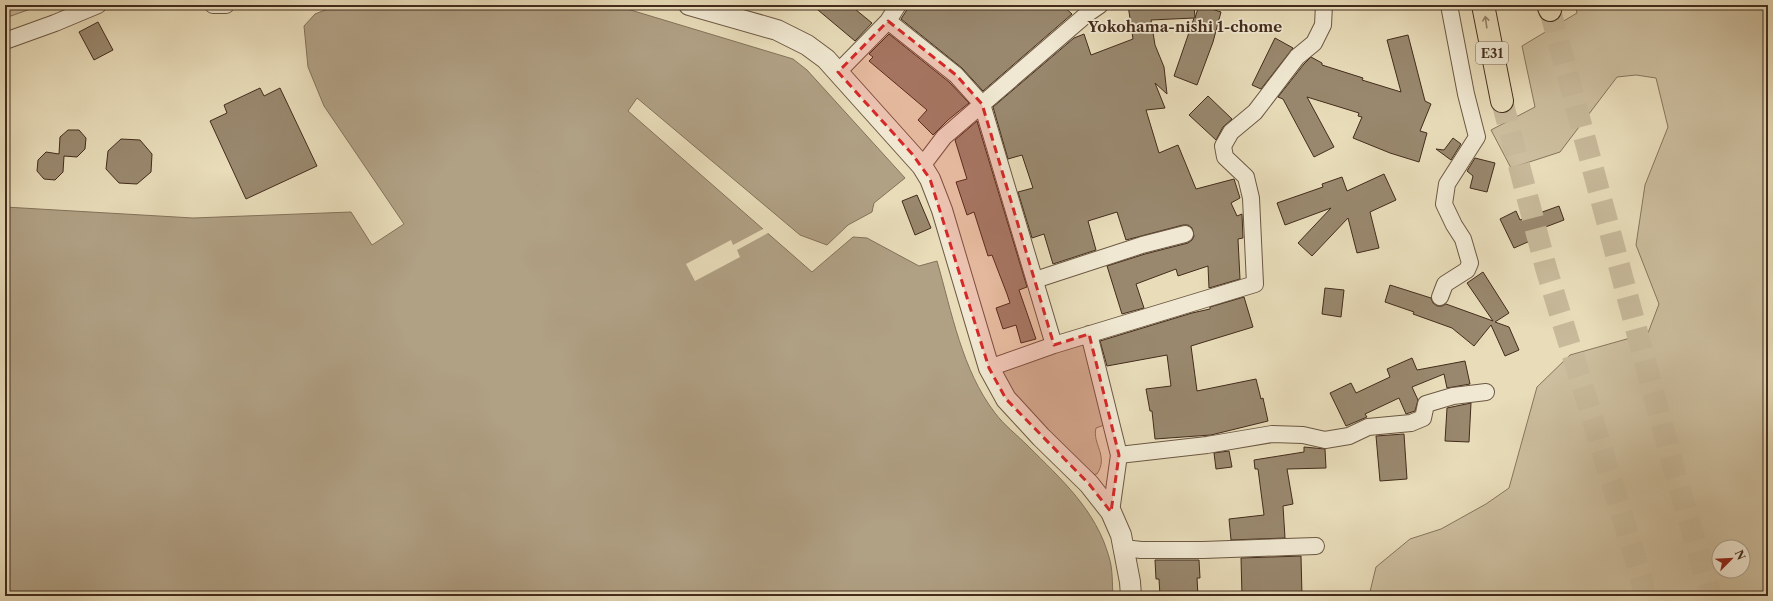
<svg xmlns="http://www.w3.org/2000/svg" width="1773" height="601" viewBox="0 0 1773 601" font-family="'Libre Caslon Text',serif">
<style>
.green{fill:#ccbe9e;stroke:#88755d;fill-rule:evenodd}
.water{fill:#b0a084;stroke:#84725a}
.pier{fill:#e8dcb9}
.building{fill:#99886e;stroke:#432c1c}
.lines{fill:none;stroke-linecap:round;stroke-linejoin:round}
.motorway-tunnel{stroke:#c7b99a;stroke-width:22;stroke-dasharray:22 11;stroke-linecap:butt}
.minor-casing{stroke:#6c5843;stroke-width:18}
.tertiary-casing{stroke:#6c5843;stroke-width:22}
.motorway-casing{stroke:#432c1c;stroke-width:24}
.minor{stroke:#f0e8d2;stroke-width:16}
.tertiary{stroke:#f0e8d2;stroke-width:20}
.motorway{stroke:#e8dcb9;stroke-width:22}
.oneway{stroke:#96846a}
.marked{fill:#d62828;fill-opacity:0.2;stroke:#d62828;stroke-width:3;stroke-dasharray:8 5;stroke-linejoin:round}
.labels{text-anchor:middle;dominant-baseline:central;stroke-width:3.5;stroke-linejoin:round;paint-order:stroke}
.shield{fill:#f0e8d2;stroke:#776453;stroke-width:1}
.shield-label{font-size:13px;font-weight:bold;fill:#432c1c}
.neighbourhood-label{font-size:15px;font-weight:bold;fill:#432c1c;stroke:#f0e8d2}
</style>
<rect width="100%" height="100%" fill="#e8dcb9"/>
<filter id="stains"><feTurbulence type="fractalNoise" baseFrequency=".005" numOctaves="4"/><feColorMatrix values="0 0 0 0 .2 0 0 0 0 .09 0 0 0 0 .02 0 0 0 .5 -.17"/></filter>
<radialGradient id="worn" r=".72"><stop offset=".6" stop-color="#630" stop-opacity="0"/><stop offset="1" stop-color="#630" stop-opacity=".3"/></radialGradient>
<path class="green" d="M 5,5 L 42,5 L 5,18 Z
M 1575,5 L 1768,5 L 1768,596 L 1369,596 L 1376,567 L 1410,539 L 1441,529 L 1486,504 L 1509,488 L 1537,387 L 1570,355 L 1648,333 L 1659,304 L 1636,245 L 1645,185 L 1668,127 L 1656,78 L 1636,75 L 1617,77 L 1560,152 L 1511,168 L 1491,130 L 1535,107 L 1522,46 L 1577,13 ZM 1719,547 L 1743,547 L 1743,571 L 1719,571 Z
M 1084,339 L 1107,424 L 1096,428 C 1092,444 1109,456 1097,474 L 1091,475 L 1045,436 L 996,368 Z"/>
<path class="water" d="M 338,5 L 614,5 L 793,59 L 807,70 L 905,178 L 874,203 L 872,212 L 848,225 L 827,245 L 800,235 L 637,98 L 628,111 L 812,272 L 853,237 L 867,238 L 919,266 L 937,261 C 952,313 962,370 995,413 C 1004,425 1017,435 1028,446 C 1061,479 1096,510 1109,557 C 1113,569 1112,583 1113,596 L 5,596 L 5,207 L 193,218 L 351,212 L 372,245 L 404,224 L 324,106 L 308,67 L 304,26 L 315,14 Z"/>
<path class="pier" d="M 765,228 L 770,232 L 737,250 L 740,257 L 695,281 L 686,264 L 731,240 L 733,245 Z"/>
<path class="building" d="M 812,5 L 850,5 L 872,23 L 855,41 Z
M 910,5 L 1062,5 L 1072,14 L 983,91 L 962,68 L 901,19 Z
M 1128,5 L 1194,5 L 1195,18 L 1199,5 L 1221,12 L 1213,42 L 1197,85 L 1174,76 L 1194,18 L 1151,20 L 1155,45 L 1164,67 L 1167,94 L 1155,83 L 1165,108 L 1146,110 L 1159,153 L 1178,145 L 1196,189 L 1234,179 L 1240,198 L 1231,203 L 1237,216 L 1242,214 L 1243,238 L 1238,239 L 1240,279 L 1209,288 L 1208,266 L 1178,276 L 1176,269 L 1136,284 L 1144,308 L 1122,314 L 1107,266 L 1145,254 L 1188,243 L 1192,240 L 1194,236 L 1192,228 L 1188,225 L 1183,225 L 1126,240 L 1117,212 L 1088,221 L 1096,250 L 1053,264 L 1044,234 L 1032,238 L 1018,192 L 1033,188 L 1022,155 L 1008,159 L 993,107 L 1074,38 L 1084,34 L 1091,55 L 1133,39 Z
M 98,22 L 113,50 L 94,60 L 79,32 Z
M 889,34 L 949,82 L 969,103 L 948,120 L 933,135 L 918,120 L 927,110 L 869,61 L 873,57 L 869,54 Z
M 1408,35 L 1425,101 L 1431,104 L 1420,131 L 1427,133 L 1419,162 L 1390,153 L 1353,138 L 1362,117 L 1358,116 L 1359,113 L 1307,97 L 1334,147 L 1314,157 L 1283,99 L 1278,97 L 1304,64 L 1311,57 L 1322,63 L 1322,65 L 1363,78 L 1362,80 L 1401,92 L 1387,40 Z
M 1275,38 L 1293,48 L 1261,89 L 1252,85 Z
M 260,88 L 264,96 L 280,88 L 317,166 L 246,199 L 210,121 L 227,113 L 224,105 Z
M 1208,96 L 1232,119 L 1223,127 L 1216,140 L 1189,115 Z
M 977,121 L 1027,287 L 1019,290 L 1036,339 L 1021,343 L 1016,325 L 1003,329 L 996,308 L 1010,303 L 1007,294 L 992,255 L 988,256 L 974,212 L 967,215 L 956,182 L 967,179 L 955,140 Z
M 68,130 L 79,130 L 86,138 L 85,149 L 77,157 L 64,156 L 63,172 L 55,180 L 44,179 L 37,171 L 38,160 L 46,152 L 59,154 L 60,137 Z
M 1453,138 L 1461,144 L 1451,160 L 1436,149 L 1444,150 Z
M 121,139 L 140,140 L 152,154 L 151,172 L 137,184 L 119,183 L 106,169 L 108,151 Z
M 1475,158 L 1495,163 L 1487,192 L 1470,188 L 1473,176 L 1467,171 Z
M 1384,174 L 1396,200 L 1370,212 L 1379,248 L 1357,253 L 1348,218 L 1312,256 L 1298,243 L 1331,208 L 1285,225 L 1277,203 L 1323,187 L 1322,184 L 1342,177 L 1347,191 Z
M 917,195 L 931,228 L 915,235 L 902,201 Z
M 1559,206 L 1564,220 L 1527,234 L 1530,241 L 1514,248 L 1500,219 L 1516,211 L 1520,220 Z
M 1483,272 L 1509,313 L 1495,322 L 1509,327 L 1519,350 L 1505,356 L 1491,325 L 1474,346 L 1452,328 L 1413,314 L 1414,312 L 1385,302 L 1390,285 L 1431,298 L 1433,303 L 1437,306 L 1442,306 L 1446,304 L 1493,321 L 1467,283 Z
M 1325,288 L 1344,290 L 1341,317 L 1322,314 Z
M 1244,297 L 1253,327 L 1191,346 L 1197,391 L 1256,379 L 1261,399 L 1263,398 L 1268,421 L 1211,435 L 1155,439 L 1152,411 L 1150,411 L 1146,389 L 1171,386 L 1167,355 L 1107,366 L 1100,341 L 1192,313 L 1210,309 L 1210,307 Z
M 1412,358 L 1417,370 L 1465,361 L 1470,384 L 1447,388 L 1444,374 L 1412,387 L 1418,400 L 1415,411 L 1406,414 L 1399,398 L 1365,414 L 1367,417 L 1346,426 L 1330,393 L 1351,383 L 1356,393 L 1390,377 L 1387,369 Z
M 1471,403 L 1469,442 L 1445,441 L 1447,408 Z
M 1404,434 L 1407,479 L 1380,481 L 1376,436 Z
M 1304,447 L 1325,449 L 1326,468 L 1287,469 L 1293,504 L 1283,506 L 1285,538 L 1231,540 L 1229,519 L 1264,515 L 1258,469 L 1255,469 L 1254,460 L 1304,452 Z
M 1229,451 L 1232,467 L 1216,469 L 1214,453 Z
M 1301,556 L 1302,596 L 1242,596 L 1241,558 Z
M 1155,560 L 1199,560 L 1200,578 L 1197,578 L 1198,596 L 1160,596 L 1159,579 L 1156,579 Z"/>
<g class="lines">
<path class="motorway-tunnel" d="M 1550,10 L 1674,469 L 1711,596
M 1502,101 L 1546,268 L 1641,577 L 1645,596"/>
<defs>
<path id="minor" d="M 213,5 L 226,5
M 888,21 L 956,75 L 982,104 L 1054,345
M 5,41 L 55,23 L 98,5
M 838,72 L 888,21 L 898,5
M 922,166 L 944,137 L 1087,14 L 1100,5
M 1035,280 L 1142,245 L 1185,234
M 1440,297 L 1445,284 L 1467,270 L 1470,263 L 1463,239 L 1454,225 L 1444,204 L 1447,184 L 1477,137 L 1466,94 L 1449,5
M 1089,334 L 1119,455 L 1111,512
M 989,368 L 1054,345 L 1255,284 L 1251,198 L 1246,177 L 1225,157 L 1223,146 L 1231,132 L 1255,112 L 1297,57 L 1314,43 L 1323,25 L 1324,5
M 1119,455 L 1207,445 L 1272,434 L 1303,435 L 1325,440 L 1349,436 L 1368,427 L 1411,423 L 1423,418 L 1426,404 L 1453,396 L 1486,392
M 1124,548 L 1141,550 L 1203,550 L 1316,546"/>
<path id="tertiary" d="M 689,5 L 777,30 L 807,45 L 826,59 L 922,166 L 930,179 L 942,210 L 989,368 L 1006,399 L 1041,437 L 1089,484 L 1111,512 L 1121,535 L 1130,582 L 1131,596"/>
<path id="motorway" d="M 1483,5 L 1502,101
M 1548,5 L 1550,10"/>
</defs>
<use href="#minor" class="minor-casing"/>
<use href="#tertiary" class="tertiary-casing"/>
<use href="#motorway" class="motorway-casing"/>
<use href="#minor" class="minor"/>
<use href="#tertiary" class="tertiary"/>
<use href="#motorway" class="motorway"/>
</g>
<defs><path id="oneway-shaft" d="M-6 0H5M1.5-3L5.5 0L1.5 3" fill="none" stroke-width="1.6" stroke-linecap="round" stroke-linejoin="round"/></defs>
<use class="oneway" href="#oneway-shaft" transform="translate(1486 22) rotate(-98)"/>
<path class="marked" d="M 888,21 L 956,75 L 982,104 L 1054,345 L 1089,334 L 1119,455 L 1111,512 L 1089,484 L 1006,399 L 989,368 L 930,179 L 913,155 L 838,72 Z"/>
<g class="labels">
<rect class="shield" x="1476" y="42" width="32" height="22" rx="3"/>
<g class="shield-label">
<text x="1492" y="53">E31</text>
</g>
<g class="neighbourhood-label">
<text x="1185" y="26">Yokohama-nishi 1-chome</text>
</g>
</g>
<rect width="1773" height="601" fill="none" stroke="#e8dcb9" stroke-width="20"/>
<rect x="6" y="6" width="1761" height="589" fill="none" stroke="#432c1c" stroke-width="2"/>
<rect x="10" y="10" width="1753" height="581" fill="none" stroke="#432c1c"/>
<g transform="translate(1731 559) rotate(66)"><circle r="19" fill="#f0e8d2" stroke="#ab9d89"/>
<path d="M0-3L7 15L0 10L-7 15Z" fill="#8f2418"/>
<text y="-6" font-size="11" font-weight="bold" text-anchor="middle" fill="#432c1c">N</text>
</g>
<rect width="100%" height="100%" filter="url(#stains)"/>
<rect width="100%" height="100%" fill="url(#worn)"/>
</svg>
